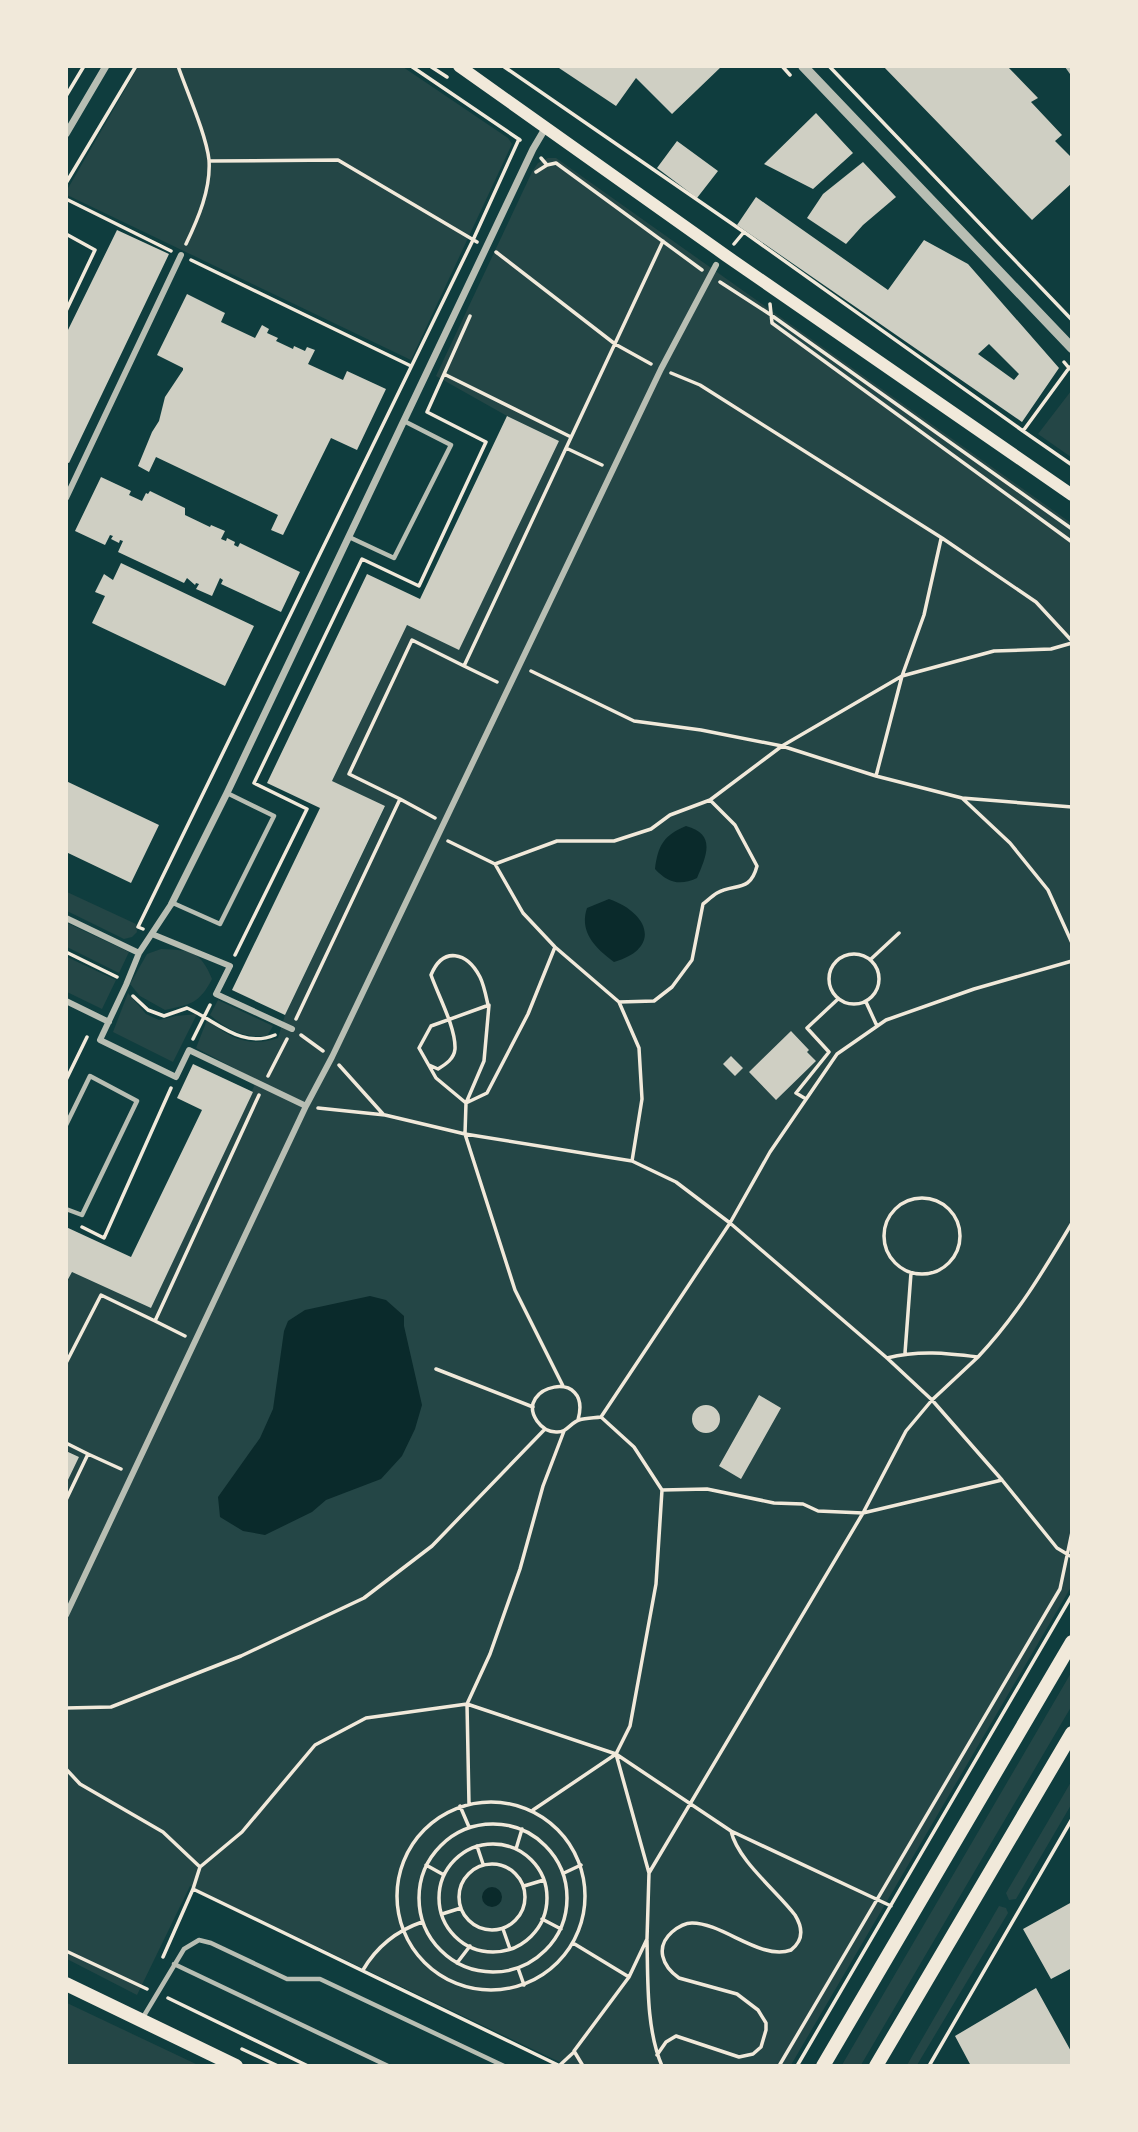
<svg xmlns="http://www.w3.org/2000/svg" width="1138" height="2132" viewBox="0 0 1138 2132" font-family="'Nunito Sans',sans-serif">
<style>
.green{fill:#244646}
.water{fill:#0a2a2b}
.building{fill:#cfcfc3;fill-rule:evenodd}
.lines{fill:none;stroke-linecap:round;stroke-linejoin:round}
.path{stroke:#f1e9da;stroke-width:3.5}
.service{stroke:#b8beb3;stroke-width:4.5}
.pedestrian{stroke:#b8beb3;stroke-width:6}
.minor{stroke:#b8beb3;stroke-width:7}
.tertiary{stroke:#b8beb3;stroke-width:10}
.secondary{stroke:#f1e9da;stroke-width:12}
.primary{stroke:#f1e9da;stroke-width:14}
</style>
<rect width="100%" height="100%" fill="#0f3d3e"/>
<path class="green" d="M 138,67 L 403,67 L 508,138 L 512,144 L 411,360 L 67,195 L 67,190 Z
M 548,158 L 556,158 L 1071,523 L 1071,1587 L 791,2065 L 566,2065 L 190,1886 L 137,1995 L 67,1959 L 66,1484 L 79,1457 L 67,1451 L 67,1283 L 72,1272 L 151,1308 L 257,1080 L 196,1048 L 207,1020 C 231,1038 248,1048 278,1038 L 285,1015 L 385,807 L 332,781 L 407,625 L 459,649 L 559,441 L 507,416 L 436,376 L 532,172 L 538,163 Z
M 1071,391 L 1071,457 L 1038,434 Z
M 67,892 L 136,924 L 137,932 L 132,937 L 124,939 L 67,911 Z
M 67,923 L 129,952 L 119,973 L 67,947 Z
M 161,949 C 190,950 201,951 212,979 C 199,1004 191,1004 165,1010 L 140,996 L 130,984 L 147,954 Z
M 67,957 L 116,980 L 102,1009 L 67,992 Z
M 128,993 L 146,1014 L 159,1020 L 176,1016 L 197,1014 L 173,1062 L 113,1032 Z
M 218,1000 L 273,1026 L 267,1036 C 244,1038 227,1030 210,1015 Z
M 1071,1673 L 1071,1707 L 861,2065 L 842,2065 Z
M 1071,1782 L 1071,1805 L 1016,1899 L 1009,1900 L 1006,1893 Z
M 999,1906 L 1006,1908 L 1008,1913 L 917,2065 L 907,2065 Z
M 66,2003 L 67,2003 L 198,2065 L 67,2065 Z"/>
<path class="water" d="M 686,826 C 716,834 707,855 697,878 C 680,886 668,883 655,869 C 658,845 664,835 686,826 Z
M 609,899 C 649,913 662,948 614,962 C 595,948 579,932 587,908 Z
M 370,1296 L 386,1300 L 404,1316 L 404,1326 L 422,1405 L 415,1429 L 402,1456 L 381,1479 L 326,1500 L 312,1512 L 265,1535 L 243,1531 L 220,1517 L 218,1497 L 260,1438 L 273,1409 L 284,1331 L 288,1321 L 305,1310 Z
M482 1897a10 10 0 1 1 20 0a10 10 0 1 1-20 0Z"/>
<path class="building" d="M 556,66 L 722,66 L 672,114 L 636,78 L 616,106 Z
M 883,66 L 1007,66 L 1038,98 L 1031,102 L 1062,135 L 1055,141 L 1072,158 L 1072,183 L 1032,220 Z
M 816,113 L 853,153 L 813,189 L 764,164 Z
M 677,141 L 718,171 L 697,198 L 657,168 Z
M 863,162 L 896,197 L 863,225 L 846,244 L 807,218 L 823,194 Z
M 756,197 L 888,290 L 924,240 L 968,264 L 1059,368 L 1022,422 L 737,225 ZM 989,344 L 1019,374 L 1014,380 L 978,354 Z
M 117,230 L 169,254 L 69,463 L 66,462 L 66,334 Z
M 187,294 L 225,313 L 221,322 L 255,338 L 262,325 L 269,329 L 267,333 L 278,338 L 276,341 L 293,349 L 294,346 L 305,351 L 307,347 L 315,350 L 308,364 L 343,380 L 347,371 L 386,389 L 357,450 L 331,438 L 283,535 L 271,530 L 278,515 L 156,457 L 149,472 L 138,466 L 152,432 L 159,421 L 165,397 L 183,370 L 183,368 L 157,355 Z
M 507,416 L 559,441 L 459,650 L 407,625 L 332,781 L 385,806 L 285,1015 L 232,990 L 320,808 L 267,783 L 367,574 L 420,599 Z
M 101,477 L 131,491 L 129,495 L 142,501 L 146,493 L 148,494 L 150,491 L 185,508 L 185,515 L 210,527 L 211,525 L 225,531 L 221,539 L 226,541 L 227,538 L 235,542 L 234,545 L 238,547 L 240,543 L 300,572 L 281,612 L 221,584 L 223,580 L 220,578 L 212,596 L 196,589 L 199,584 L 196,583 L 195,585 L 187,578 L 184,583 L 118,552 L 123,541 L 120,540 L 119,543 L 111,539 L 113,536 L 110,535 L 105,545 L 75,531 Z
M 121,563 L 254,626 L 225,686 L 92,623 L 105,596 L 95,592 L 104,574 L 113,580 Z
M 66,781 L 159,825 L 131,883 L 66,852 Z
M 791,1031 L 809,1050 L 807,1052 L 816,1061 L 776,1100 L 749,1072 Z
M 731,1056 L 743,1068 L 735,1076 L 723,1064 Z
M 193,1064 L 253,1092 L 151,1308 L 72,1272 L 66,1283 L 66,1227 L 131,1257 L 202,1110 L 177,1098 Z
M 759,1395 L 781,1408 L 741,1479 L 719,1466 Z
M692 1419a14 14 0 1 1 28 0a14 14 0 1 1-28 0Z
M 66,1451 L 79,1457 L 66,1484 Z
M 1072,1902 L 1072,1968 L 1051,1979 L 1023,1929 Z
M 1036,1988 L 1072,2053 L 1072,2066 L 971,2066 L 955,2036 Z"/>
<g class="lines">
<path class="path" d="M 178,66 C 187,92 206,134 209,160 C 211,189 198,219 186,244
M 411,66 L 520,140
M 430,66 L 447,77
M 503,66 L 744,232 L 1023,431
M 782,66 L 790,75
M 829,66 L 1072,320
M 66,96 L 84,66
M 541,158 L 547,165 L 556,163 L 702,270
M 209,161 L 338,160 L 477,242
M 536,172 L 547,165
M 66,183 L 136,66
M 66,199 L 171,251
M 66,234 L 95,250 L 66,311
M 734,244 L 744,232
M 496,252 L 615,344 L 651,364
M 191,260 L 411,366
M 720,282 L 771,315 L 1072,529
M 770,304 L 772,323 L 1072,542
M 1064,362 L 1069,368 L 1072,366
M 1072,370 L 1069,368 L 1023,431 L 1072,465
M 671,373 L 700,385 L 942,538 L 1036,602 L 1072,641
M 444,374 L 571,437
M 566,448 L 602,465
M 464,666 L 497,682
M 531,671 L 634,721 L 701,730 L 782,746 L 876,776 L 962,798 L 1010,843 L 1048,890 L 1072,943
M 876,776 L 902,676 L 924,615 L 941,539
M 962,798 L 1072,807
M 400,799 L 435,818
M 448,841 L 495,864 L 557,841 L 614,841 L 651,829 L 670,815 L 710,800 L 782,746 L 902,676 L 994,651 L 1051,649 L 1072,643
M 495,864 L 523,913 L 555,947 L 619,1002 L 639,1048 L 642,1099 L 632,1161
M 143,929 L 138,927 L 473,240 L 519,139
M 555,947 L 528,1014 L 487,1093 L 466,1103 L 436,1078 L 419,1048 L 431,1026 L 489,1005 L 484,1061 L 466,1103 L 465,1134 L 515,1290 L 563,1386
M 66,952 L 117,977
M829 979a25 25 0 1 1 50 0a25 25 0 1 1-50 0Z
M 235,955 L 307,809 L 254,783 L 362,559 L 419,586 L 486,442 L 427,412 L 470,316
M 871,959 L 899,933
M 133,996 L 148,1010 L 164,1016 L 187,1008 C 217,1021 241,1049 275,1035
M 619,1002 L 654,1001 L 672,987 L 692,960 L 703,904 C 707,901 712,896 717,893 C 735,883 750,893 757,866 L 735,825 L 710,800
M 866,1002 L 877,1026
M 296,1019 L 400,799 L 349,774 L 412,640 L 464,666 L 663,241
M 301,1035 L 323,1051
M 193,1039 L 210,1005
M 339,1065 L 383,1114
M 429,1065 L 438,1069 C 446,1064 454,1059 455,1049 C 456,1028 438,995 431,975 C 443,946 467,952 480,977 C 484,985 486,996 488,1005
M 268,1076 L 287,1039
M 66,1080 L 87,1037
M 806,1099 L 796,1093 L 829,1052 L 807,1028 L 838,999
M 318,1108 L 385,1115 L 465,1134 L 632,1161 L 676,1182 L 730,1223 L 887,1358 L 932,1400 L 1002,1480 L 1057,1548 L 1072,1557
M884 1236a38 38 0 1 1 76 0a38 38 0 1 1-76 0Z
M 82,1227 L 104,1238 L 171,1088
M 155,1321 L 185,1336
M 905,1353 L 911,1273
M 887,1358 C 919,1350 946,1353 978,1357 C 1016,1317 1044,1270 1072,1223
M 66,1363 L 101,1295 L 155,1321 L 259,1095
M 436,1369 L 533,1407
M 578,1420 C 593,1366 513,1386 537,1421 C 542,1428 548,1432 556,1432 C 567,1433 570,1423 579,1420 C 586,1418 594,1418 601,1417 L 730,1223 L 770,1152 L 837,1054 L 886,1020 L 974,989 L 1072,961
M 66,1443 L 88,1454 L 66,1500
M 88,1454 L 121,1469
M 662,1490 L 707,1489 L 774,1503 L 803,1504 L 818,1511 L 863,1513 L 1002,1480
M 66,1708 L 111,1707 L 241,1656 L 364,1598 L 432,1546 L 545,1429
M 616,1754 L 649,1873
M 66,1769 L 80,1784 L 163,1832 L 200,1867 L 242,1832 L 315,1745 L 366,1718 L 467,1704 L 616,1754 L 731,1831 L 891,1906
M397 1896a94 94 0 1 1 188 0a94 94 0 1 1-188 0Z
M 469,1804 L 467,1704 L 490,1654 L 520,1569 L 543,1486 L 564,1431
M 460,1806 L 469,1827
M 533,1810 L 616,1754 L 630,1726 L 656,1584 L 662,1490 L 634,1447 L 601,1417
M419 1898a74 74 0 1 1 148 0a74 74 0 1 1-148 0Z
M439 1898a54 54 0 1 1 108 0a54 54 0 1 1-108 0Z
M 477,1846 L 483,1864
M 516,1849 L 522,1829
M459 1897a33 33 0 1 1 66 0a33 33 0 1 1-66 0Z
M 426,1865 L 444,1875
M 564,1873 L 581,1865
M 524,1886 L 544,1880
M 193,1889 L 200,1867
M 442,1914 L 461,1908
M 542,1919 L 561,1929
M 503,1929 L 510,1949
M 647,1940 C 648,1979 646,2029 662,2066
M 573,1943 L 629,1977
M 66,1951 L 147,1989
M 163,1957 L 193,1889 L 560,2066
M 457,1963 L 470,1946
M 518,1968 L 524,1985
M 363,1970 C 377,1946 396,1931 422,1922
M 168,1998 L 308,2066
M 242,2049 L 278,2066
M 657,2055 L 666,2042 L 676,2036 L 739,2057 L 753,2054 L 761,2047 L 766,2030 L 766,2023 L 758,2010 L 737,1994 L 679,1978 C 662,1966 655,1947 672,1932 C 678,1927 684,1923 692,1923 C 723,1923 761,1961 791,1950 C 804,1940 803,1928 795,1915 C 776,1890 738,1861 731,1831
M 560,2065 L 574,2052
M 583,2066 L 574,2051 L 629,1977 L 647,1939 L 649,1873 L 863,1513 L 906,1431 L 932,1400 L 978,1357
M 779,2066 L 1060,1589 L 1072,1532
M 797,2066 L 1072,1595
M 929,2066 L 1072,1819"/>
<path class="service" d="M 1067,66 L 1072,73
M 349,537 L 394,558 L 451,445 L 404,421
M 173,903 L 220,924 L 274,816 L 227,793
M 66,1125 L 90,1076 L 137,1101 L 82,1215 L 66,1209
M 174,1964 L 388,2066
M 142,2019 L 184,1949 L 199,1940 L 211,1943 L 287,1979 L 320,1979 L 504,2066"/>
<path class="pedestrian" d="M 66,498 L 181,255
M 172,903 L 139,953 L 126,985 L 100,1040 L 176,1077 L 189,1050 L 306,1106
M 66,918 L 139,953
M 152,934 L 230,966 L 216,994 L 292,1029
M 66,1001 L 109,1022
M 66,1615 L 306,1106 L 332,1057 L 661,369 L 716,265"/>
<path class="minor" d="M 66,134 L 106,66
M 172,903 L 227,793 L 533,149 L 546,127"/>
<path class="tertiary" d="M 803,66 L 1072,348"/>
<path class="secondary" d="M 459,66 L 725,255 L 1072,495"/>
<path class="primary" d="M 66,1984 L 236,2066
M 823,2066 L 1072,1642
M 876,2066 L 1072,1733"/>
</g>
<rect width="1138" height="2132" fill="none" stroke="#f1e9da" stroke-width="136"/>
</svg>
